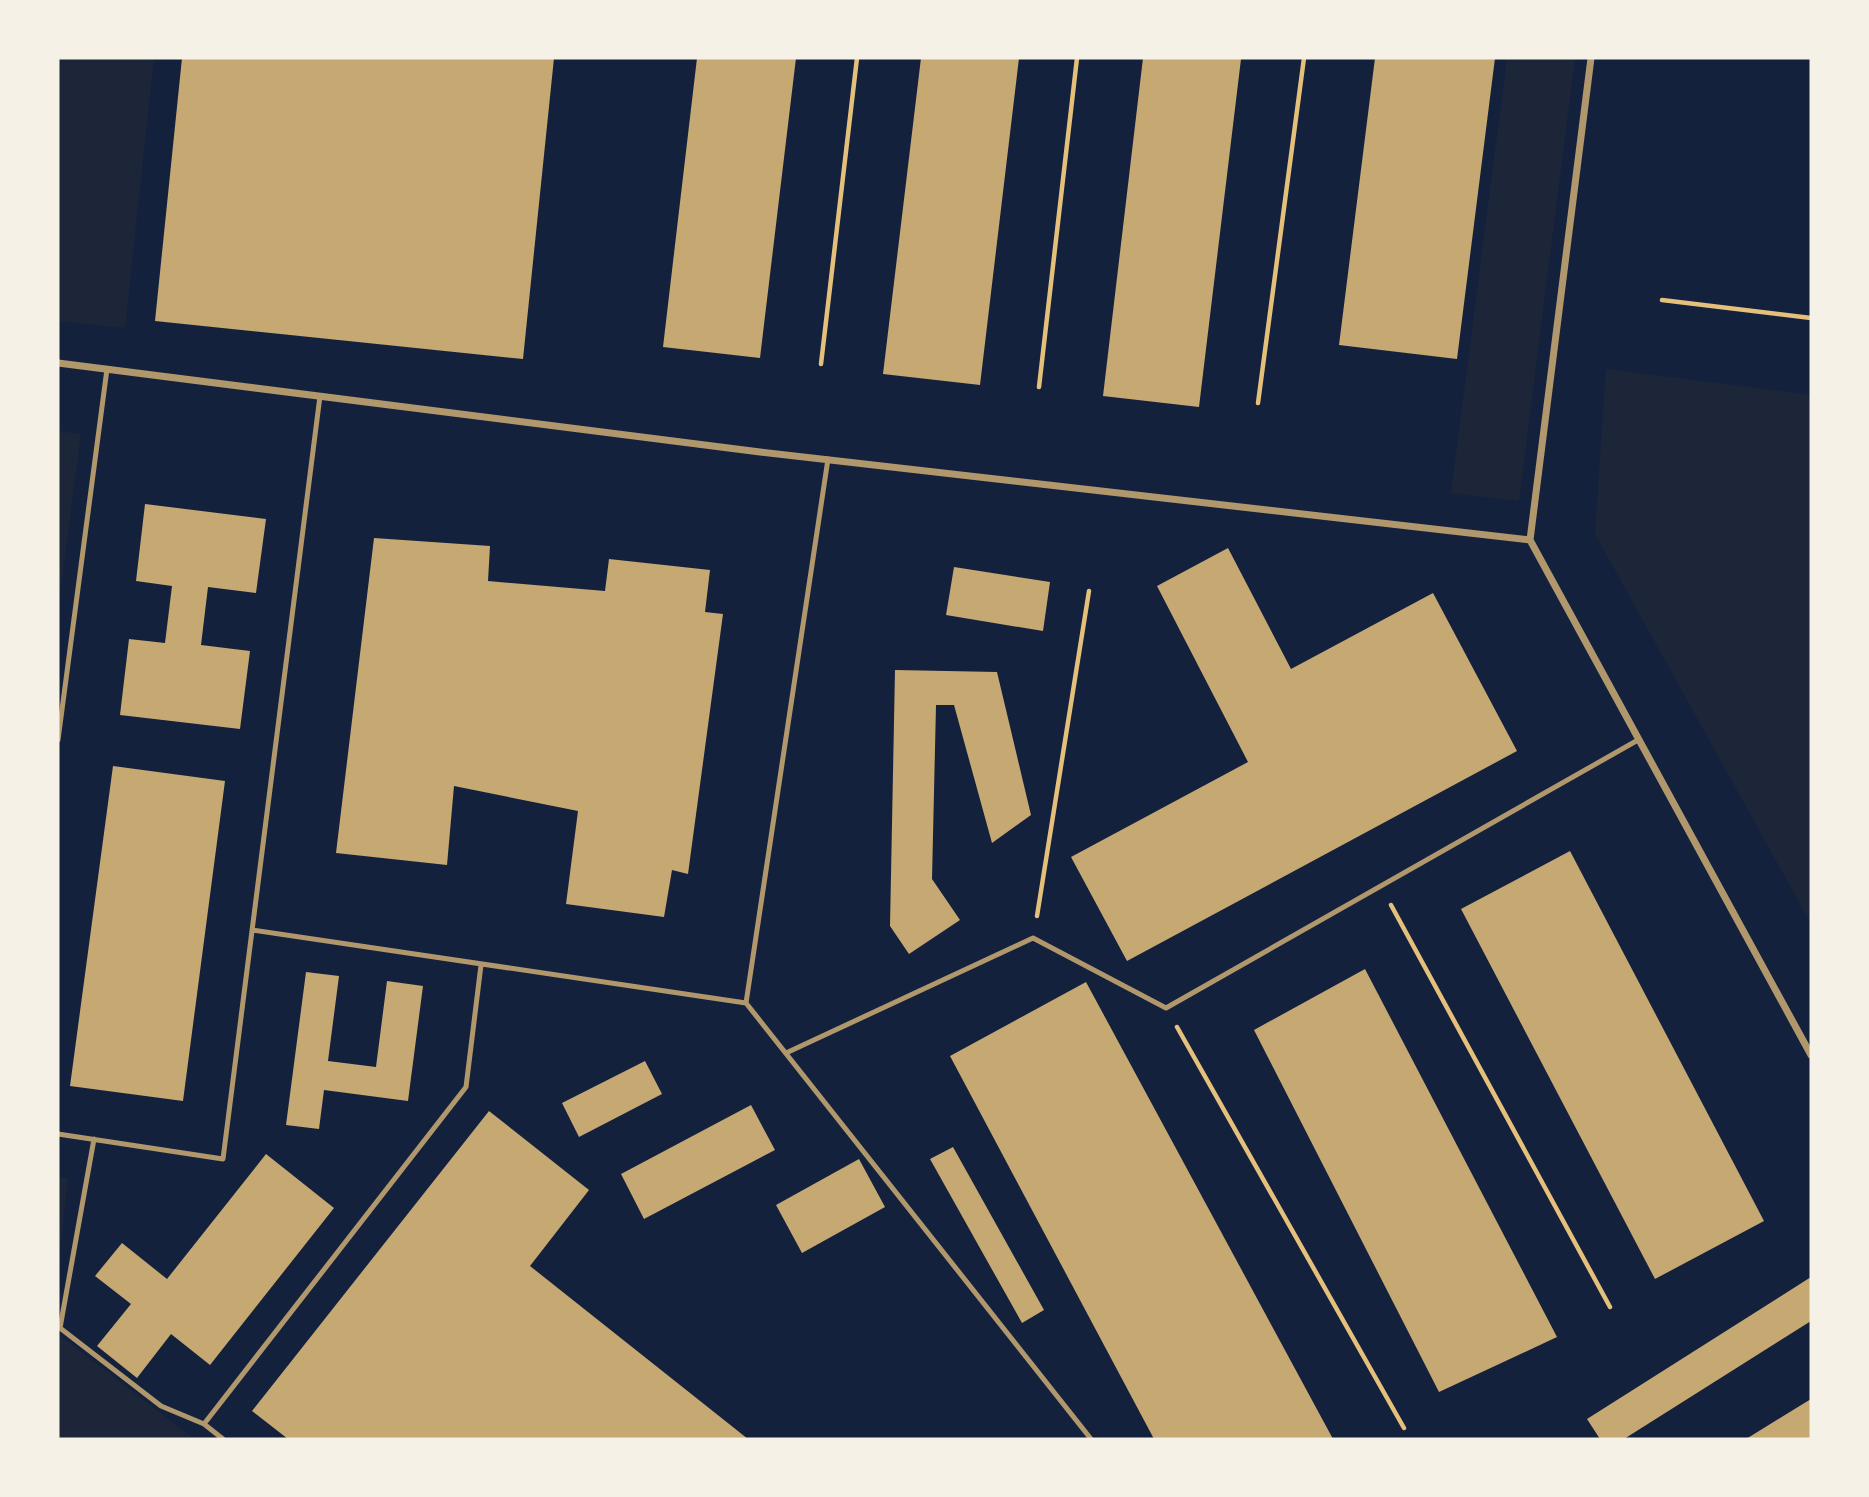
<svg xmlns="http://www.w3.org/2000/svg" width="1869" height="1497" viewBox="0 0 1869 1497" font-family="Karla,sans-serif">
<style>
.green{fill:#1d2539}
.building{fill:#c6a872}
.lines{fill:none;stroke-linecap:round;stroke-linejoin:round}
.path{stroke:#e5c07b;stroke-width:4.5}
.service{stroke:#b1986c;stroke-width:5}
.minor{stroke:#b1986c;stroke-width:7}
</style>
<rect width="100%" height="100%" fill="#14213d"/>
<path class="green" d="M 58,58 L 154,58 L 125,328 L 58,321 Z
M 1507,58 L 1575,58 L 1519,501 L 1451,493 Z
M 1606,369 L 1811,395 L 1811,924 L 1595,534 Z
M 58,431 L 81,434 L 58,610 Z
M 58,1177 L 68,1178 L 58,1270 Z
M 58,1334 L 194,1439 L 58,1439 Z"/>
<path class="building" d="M 182,58 L 554,58 L 523,359 L 155,321 Z
M 697,58 L 796,58 L 760,358 L 663,347 Z
M 921,58 L 1019,58 L 980,385 L 883,374 Z
M 1143,58 L 1241,59 L 1199,407 L 1103,396 Z
M 1375,58 L 1495,58 L 1457,359 L 1339,345 Z
M 145,504 L 266,519 L 256,593 L 208,587 L 201,645 L 250,651 L 240,729 L 120,715 L 129,639 L 165,643 L 172,586 L 136,581 Z
M 374,538 L 490,546 L 488,581 L 605,591 L 609,559 L 710,570 L 705,612 L 723,614 L 688,874 L 672,870 L 664,917 L 566,904 L 578,811 L 454,786 L 447,865 L 336,853 Z
M 1228,548 L 1291,669 L 1433,593 L 1517,751 L 1127,961 L 1071,857 L 1248,762 L 1157,586 Z
M 954,567 L 1050,582 L 1043,631 L 946,615 Z
M 895,670 L 997,672 L 1031,815 L 992,843 L 954,705 L 936,705 L 932,879 L 960,920 L 909,954 L 890,926 Z
M 113,766 L 225,781 L 183,1101 L 70,1086 Z
M 1570,851 L 1764,1221 L 1655,1279 L 1461,909 Z
M 1365,969 L 1557,1337 L 1439,1392 L 1254,1030 Z
M 306,972 L 339,976 L 328,1061 L 376,1067 L 387,981 L 423,986 L 408,1101 L 324,1090 L 319,1129 L 286,1125 Z
M 1086,982 L 1333,1439 L 1154,1439 L 950,1056 Z
M 645,1061 L 662,1094 L 579,1137 L 562,1103 Z
M 751,1105 L 775,1150 L 644,1219 L 621,1174 Z
M 489,1111 L 589,1190 L 530,1266 L 748,1439 L 288,1439 L 252,1411 Z
M 953,1147 L 1044,1310 L 1022,1323 L 930,1159 Z
M 266,1154 L 334,1208 L 210,1365 L 171,1334 L 137,1378 L 97,1346 L 131,1304 L 95,1276 L 122,1243 L 167,1279 Z
M 859,1159 L 885,1207 L 802,1253 L 776,1205 Z
M 1811,1277 L 1811,1321 L 1624,1439 L 1600,1439 L 1587,1419 Z
M 1811,1399 L 1811,1439 L 1746,1439 Z"/>
<g class="lines">
<path class="path" d="M 1662,300 L 1811,318
M 821,364 L 857,58
M 1039,387 L 1077,58
M 1258,403 L 1304,58
M 1391,905 L 1610,1307
M 1037,916 L 1089,591
M 1177,1027 L 1404,1428"/>
<path class="service" d="M 58,740 L 107,369
M 252,930 L 746,1003 L 828,459
M 746,1003 L 1091,1439
M 786,1053 L 1033,938 L 1166,1008 L 1638,740
M 58,1134 L 223,1159 L 320,396
M 94,1139 L 60,1328 L 161,1406 L 204,1424 L 223,1439
M 204,1424 L 466,1087 L 481,965"/>
<path class="minor" d="M 58,363 L 760,452 L 1530,540
M 1530,540 L 1811,1055
M 1530,540 L 1591,58"/>
</g>
<rect width="1869" height="1497" fill="none" stroke="#f6f1e7" stroke-width="119"/>
</svg>
